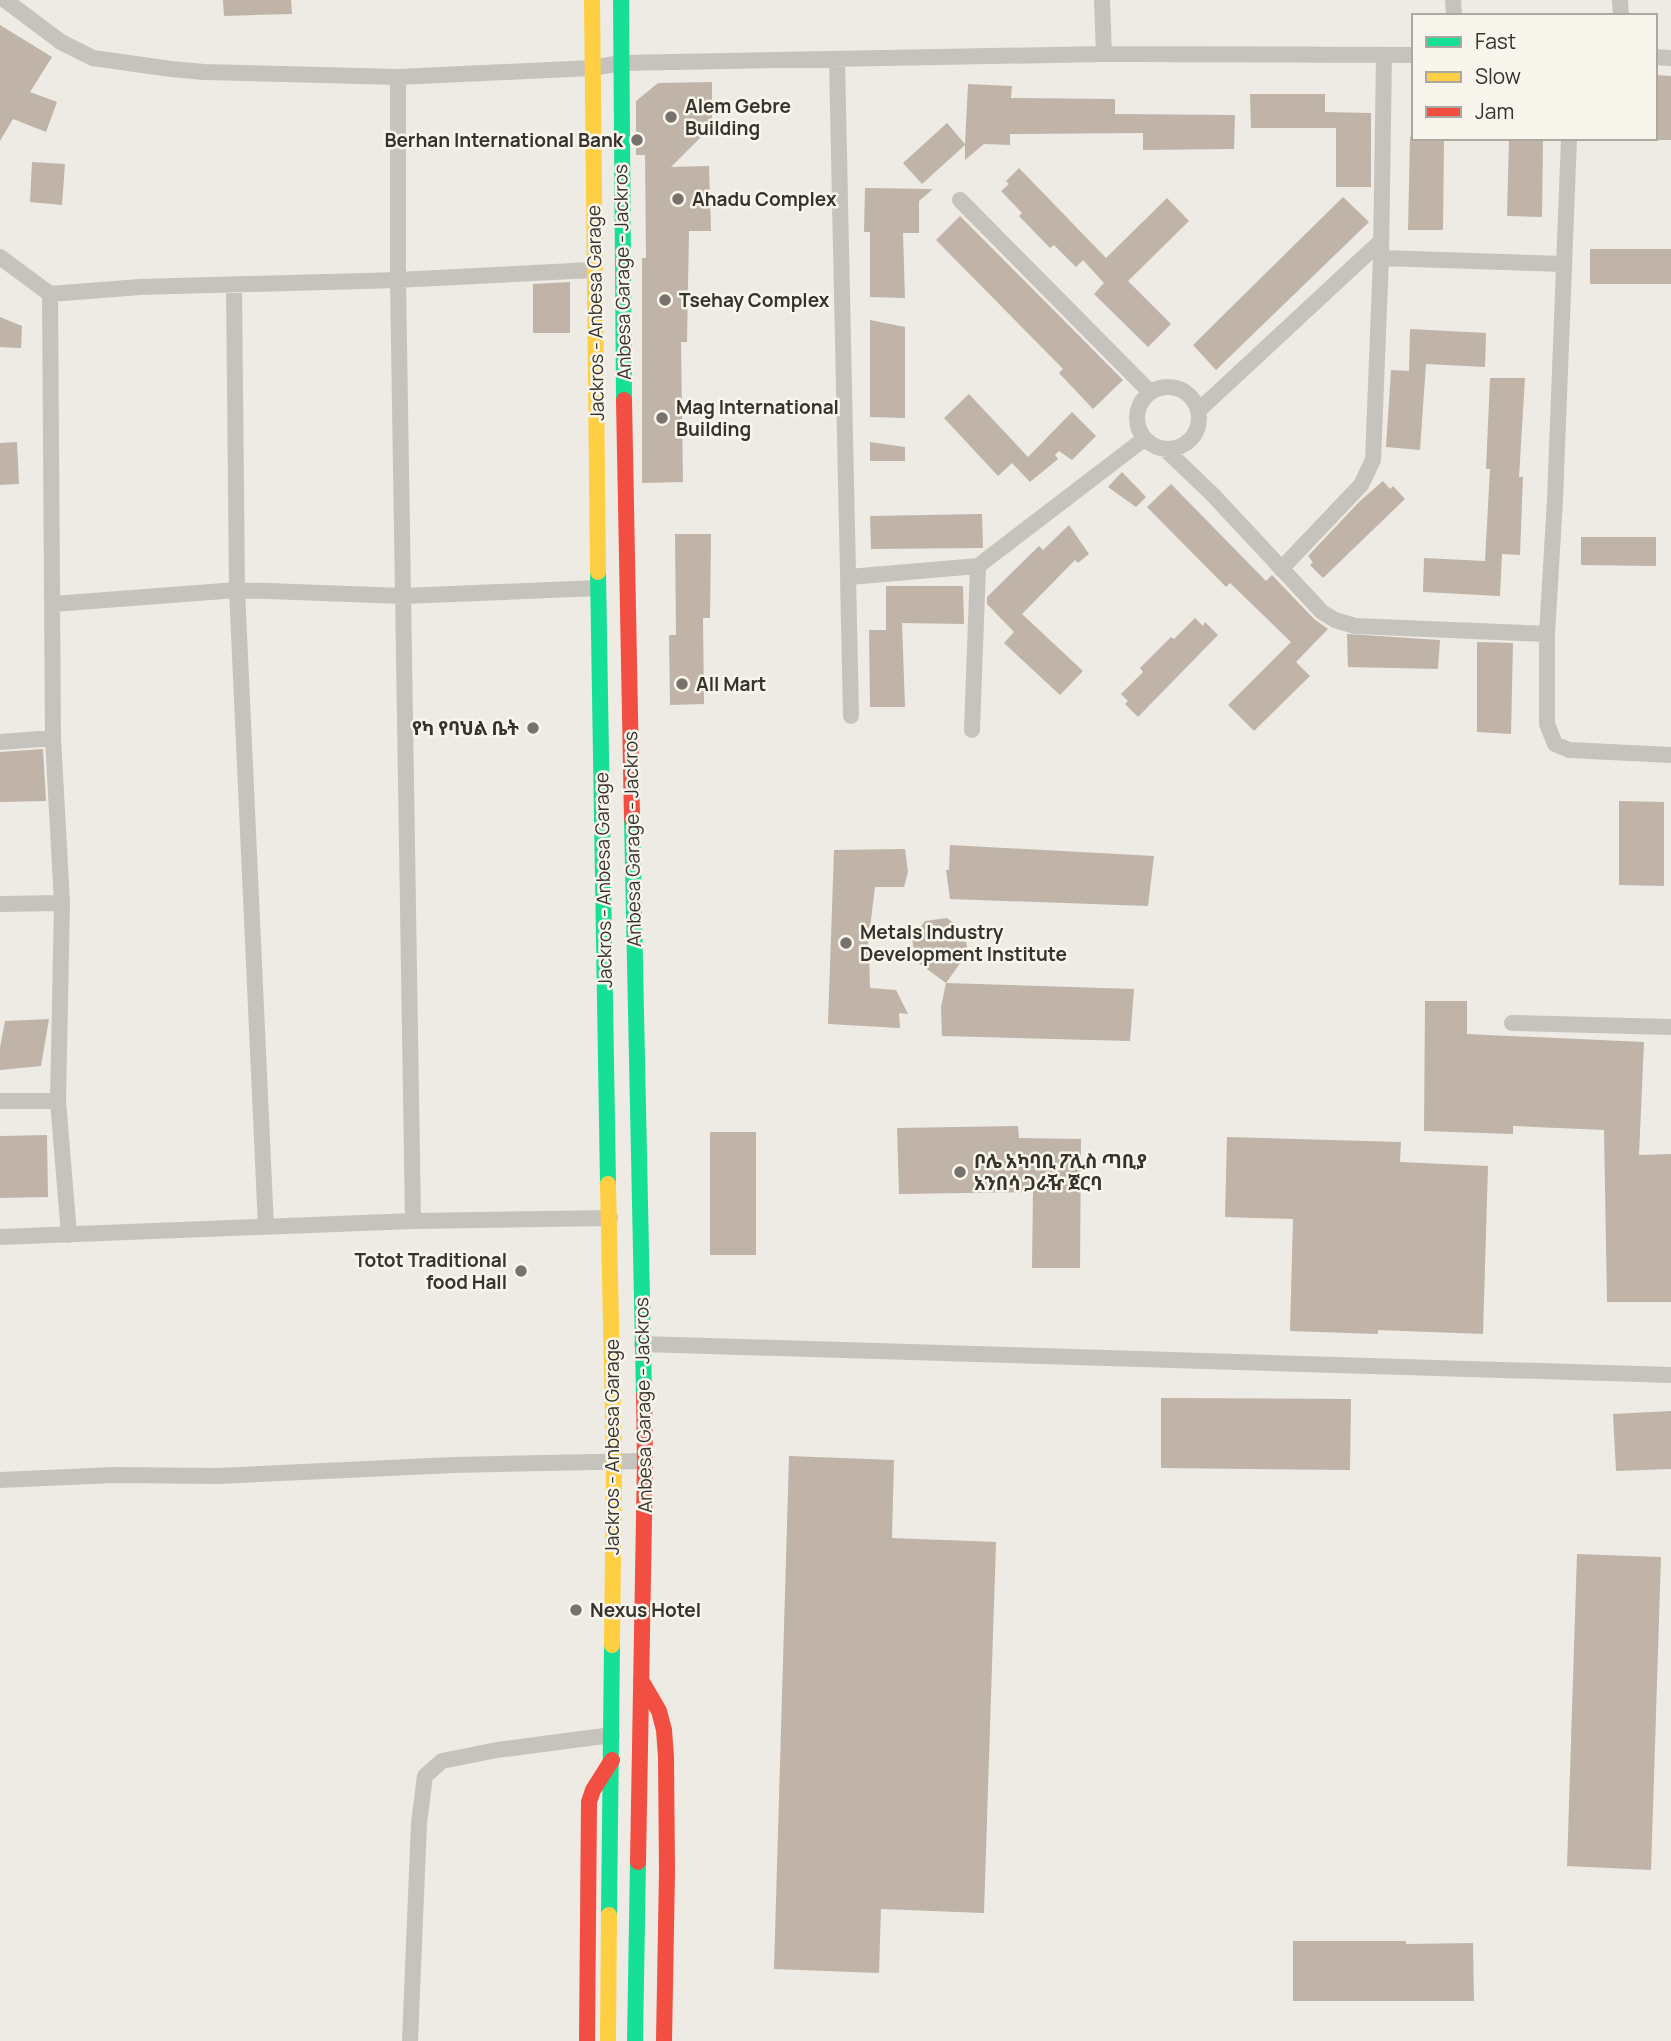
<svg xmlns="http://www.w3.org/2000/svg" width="1671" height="2041" viewBox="0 0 1671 2041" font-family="Manrope,'Noto Sans Ethiopic',sans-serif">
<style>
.building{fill:#bfb4a7}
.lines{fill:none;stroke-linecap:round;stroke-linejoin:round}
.street{stroke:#c6c3bd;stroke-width:16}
.fast{stroke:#16e098;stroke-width:16}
.slow{stroke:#ffcf43;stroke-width:16}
.jam{stroke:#f24e42;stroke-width:16}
.poi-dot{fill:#77736c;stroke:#f8f6ec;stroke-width:2.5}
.labels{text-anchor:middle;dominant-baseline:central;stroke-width:5;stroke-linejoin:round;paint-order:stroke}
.poi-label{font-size:19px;font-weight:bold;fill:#37322b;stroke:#f8f6ec;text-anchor:start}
.street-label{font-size:19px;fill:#37322b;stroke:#f8f6ec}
</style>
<rect width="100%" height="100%" fill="#edebe4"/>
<path class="building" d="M 223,0 L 291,0 L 292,14 L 224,16 Z
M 0,25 L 52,57 L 30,92 L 57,102 L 46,132 L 13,119 L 0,141 Z
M 1655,75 L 1671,76 L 1671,140 L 1655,140 Z
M 712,82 L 712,126 L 671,167 L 709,166 L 711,231 L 689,231 L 687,342 L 681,342 L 683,482 L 642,483 L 642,258 L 646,258 L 645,155 L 636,155 L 636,101 L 658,83 Z
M 968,84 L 1012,86 L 1011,98 L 1115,99 L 1115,114 L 1235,115 L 1234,149 L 1143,150 L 1143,133 L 1010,134 L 1010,145 L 984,144 L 965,160 L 965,145 L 922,184 L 903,163 L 947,123 L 965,144 Z
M 1250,94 L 1325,94 L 1325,112 L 1371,113 L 1371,187 L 1336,187 L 1336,128 L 1251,128 Z
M 1410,137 L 1444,139 L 1443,230 L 1408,230 Z
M 1509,138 L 1543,139 L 1542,217 L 1507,216 Z
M 32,162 L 65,164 L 62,205 L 30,202 Z
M 1019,168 L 1106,258 L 1167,198 L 1189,221 L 1128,281 L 1171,324 L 1148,347 L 1094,294 L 1104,283 L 1083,260 L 1076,267 L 1054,245 L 1050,248 L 1019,216 L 1022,213 L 1001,191 L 1009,184 L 1006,181 Z
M 865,188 L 933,189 L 919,201 L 919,233 L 903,233 L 905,298 L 870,297 L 870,232 L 864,232 Z
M 1343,197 L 1369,222 L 1216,370 L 1193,345 Z
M 960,216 L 1123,380 L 1093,409 L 1059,373 L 1063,369 L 936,240 Z
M 1590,249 L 1671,249 L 1671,284 L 1590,284 Z
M 570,282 L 570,333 L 533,333 L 533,284 Z
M 0,317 L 22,326 L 21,348 L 0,347 Z
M 870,320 L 905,327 L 905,418 L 870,417 Z
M 1410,329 L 1486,333 L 1485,367 L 1426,364 L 1420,450 L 1386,447 L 1391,370 L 1409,371 Z
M 1490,378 L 1525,378 L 1519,477 L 1523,477 L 1520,555 L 1502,554 L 1500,596 L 1423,592 L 1424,558 L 1485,561 L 1490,469 L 1486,469 Z
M 969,394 L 1028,457 L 1072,412 L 1096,436 L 1072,460 L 1059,451 L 1055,455 L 1058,459 L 1030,482 L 1012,463 L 998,476 L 944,418 Z
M 17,442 L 19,484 L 0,485 L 0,443 Z
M 870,442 L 905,447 L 905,461 L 870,461 Z
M 1122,472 L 1146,497 L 1136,507 L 1108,487 Z
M 1383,481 L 1390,489 L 1393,486 L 1405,499 L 1323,578 L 1310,565 L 1313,562 L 1308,556 L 1360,501 Z
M 1171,484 L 1266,581 L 1272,575 L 1314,619 L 1328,629 L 1296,662 L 1310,676 L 1254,731 L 1228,705 L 1291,642 L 1230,583 L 1226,587 L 1147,507 Z
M 982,514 L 983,548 L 871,549 L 870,516 Z
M 1069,525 L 1089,554 L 1078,563 L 1075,560 L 1022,614 L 1083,671 L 1060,695 L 1004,643 L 1014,632 L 987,604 L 987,597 L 1039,546 L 1043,550 Z
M 675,534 L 711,534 L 710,618 L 703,618 L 704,704 L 670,705 L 669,635 L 676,635 Z
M 1581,537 L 1656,537 L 1656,566 L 1581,565 Z
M 886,586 L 963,586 L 964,624 L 902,623 L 905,707 L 870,707 L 869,630 L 886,630 Z
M 1195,618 L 1203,626 L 1205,622 L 1218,635 L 1138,717 L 1125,704 L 1128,701 L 1121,694 L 1143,672 L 1140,668 L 1171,637 L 1174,639 Z
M 1347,634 L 1440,640 L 1438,669 L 1348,667 Z
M 1477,642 L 1513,643 L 1511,734 L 1477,732 Z
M 43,749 L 46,801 L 0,802 L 0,752 Z
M 1619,801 L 1664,802 L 1664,886 L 1619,885 Z
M 950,845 L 1154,856 L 1148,906 L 950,899 L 946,870 L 949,870 Z
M 905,849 L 908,872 L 904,887 L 875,887 L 867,952 L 869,953 L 870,988 L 896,990 L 908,1014 L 899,1013 L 900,1028 L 828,1024 L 834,850 Z
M 947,918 L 964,931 L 968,952 L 946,983 L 1134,989 L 1130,1041 L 942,1036 L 941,1007 L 946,983 L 916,961 L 912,939 L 925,921 Z
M 1425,1001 L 1467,1001 L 1467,1034 L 1644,1042 L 1639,1155 L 1671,1154 L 1671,1302 L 1607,1302 L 1604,1130 L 1513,1126 L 1513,1134 L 1424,1131 Z
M 49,1019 L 41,1066 L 0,1070 L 0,1048 L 5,1021 Z
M 1018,1126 L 1019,1138 L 1081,1139 L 1080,1268 L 1032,1268 L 1033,1192 L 899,1194 L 897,1128 Z
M 710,1132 L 756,1132 L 756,1255 L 710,1255 Z
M 47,1135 L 48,1197 L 0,1198 L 0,1136 Z
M 1227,1137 L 1401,1142 L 1400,1162 L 1488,1166 L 1483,1334 L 1378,1330 L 1378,1334 L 1290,1331 L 1293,1219 L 1225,1217 Z
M 1161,1398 L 1351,1399 L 1350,1470 L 1161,1468 Z
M 1671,1411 L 1671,1469 L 1616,1471 L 1613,1414 Z
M 789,1456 L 894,1460 L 892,1538 L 996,1542 L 984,1913 L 881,1909 L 879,1973 L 774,1969 Z
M 1577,1554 L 1661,1557 L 1651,1870 L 1567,1866 Z
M 1293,1941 L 1406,1941 L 1406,1944 L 1473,1943 L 1474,2001 L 1293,2001 Z"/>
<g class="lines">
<path class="street" d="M 5,0 L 61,42 L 93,58 L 171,69 L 204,72 L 398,77 L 592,68 L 621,63 L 1104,54 L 1414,55
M 1102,0 L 1104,54
M 1453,0 L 1454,16
M 1620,0 L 1621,16
M 1655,57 L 1671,58
M 837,60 L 851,716
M 398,77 L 398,280 L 413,1221
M 1569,138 L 1555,500 L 1547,634 L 1547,724 L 1555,744 L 1569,750 L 1671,755
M 960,200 L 1150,392
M 0,257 L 50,294 L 140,287 L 398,280 L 593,270
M 1381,258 L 1563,264
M 234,285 L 237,590 L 266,1227
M 50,294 L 53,738 L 62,903 L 58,1101 L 69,1235
M1137 418a31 31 0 1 1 62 0a31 31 0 1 1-62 0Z
M 1199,410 L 1381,241
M 1166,450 L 1213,495 L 1322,612 L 1335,620 L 1355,626 L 1547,634
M 1281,569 L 1361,485 L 1373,460 L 1381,258 L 1384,55
M 849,577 L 978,566 L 1144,439
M 53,604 L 237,590 L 404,596 L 598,588
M 972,730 L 978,566
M 0,742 L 53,738
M 0,904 L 62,903
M 1512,1023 L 1671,1027
M 0,1101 L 58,1101
M 0,1237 L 413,1221 L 610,1218
M 642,1344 L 1671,1375
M 0,1480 L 114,1475 L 218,1476 L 453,1465 L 645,1461
M 410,2041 L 419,1823 L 425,1776 L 442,1761 L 497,1750 L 612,1735"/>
<path class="fast" d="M 621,0 L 624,400
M 598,572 L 608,1184
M 632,819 L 644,1395
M 609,1915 L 612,1645
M 635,2041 L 638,1862"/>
<path class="slow" d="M 592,0 L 598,572
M 608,1184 L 614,1463 L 612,1645
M 608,2041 L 609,1915"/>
<path class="jam" d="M 624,400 L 632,819
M 641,1680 L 659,1711 L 664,1730 L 666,1757 L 667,1871 L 664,2041
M 638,1862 L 645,1461 L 644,1395
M 587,2041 L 589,1802 L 593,1790 L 612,1760"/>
</g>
<g class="poi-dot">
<circle cx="671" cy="117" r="7"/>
<circle cx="637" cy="140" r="7"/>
<circle cx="678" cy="199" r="7"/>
<circle cx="665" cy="300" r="7"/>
<circle cx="662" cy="418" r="7"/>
<circle cx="682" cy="684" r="7"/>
<circle cx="533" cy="728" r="7"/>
<circle cx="846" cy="943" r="7"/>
<circle cx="960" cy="1172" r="7"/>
<circle cx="521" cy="1271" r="7"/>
<circle cx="576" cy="1610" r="7"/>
</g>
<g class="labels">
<g class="poi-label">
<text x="685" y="106">Alem Gebre<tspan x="685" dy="22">Building</tspan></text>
<text x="623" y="140" text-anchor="end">Berhan International Bank</text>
<text x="692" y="199">Ahadu Complex</text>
<text x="679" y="300">Tsehay Complex</text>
<text x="676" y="407">Mag International<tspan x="676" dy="22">Building</tspan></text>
<text x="696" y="684">All Mart</text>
<text x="519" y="728" text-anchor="end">የካ የባህል ቤት</text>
<text x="860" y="932">Metals Industry<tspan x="860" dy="22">Development Institute</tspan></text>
<text x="974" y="1161">ቦሌ አካባቢ ፖሊስ ጣቢያ<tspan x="974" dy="22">አንበሳ ጋራዥ ጀርባ</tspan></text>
<text x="507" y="1260" text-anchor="end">Totot Traditional<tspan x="507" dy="22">food Hall</tspan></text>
<text x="590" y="1610">Nexus Hotel</text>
</g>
<g class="street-label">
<text transform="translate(622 272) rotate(-91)">Anbesa Garage - Jackros</text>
<text transform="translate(595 313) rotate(-91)">Jackros - Anbesa Garage</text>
<text transform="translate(632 839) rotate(-91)">Anbesa Garage - Jackros</text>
<text transform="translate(603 880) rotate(-91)">Jackros - Anbesa Garage</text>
<text transform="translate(643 1405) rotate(-91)">Anbesa Garage - Jackros</text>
<text transform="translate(612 1447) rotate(-90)">Jackros - Anbesa Garage</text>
</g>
</g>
<rect x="1412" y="14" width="245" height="126" fill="#f8f6ec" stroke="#aba89f" stroke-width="2"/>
<rect x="1426" y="37" width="35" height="10" fill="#16e098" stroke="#aba89f" stroke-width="2"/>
<text x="1475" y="49" font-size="21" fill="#37322b">Fast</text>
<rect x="1426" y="72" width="35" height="10" fill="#ffcf43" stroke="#aba89f" stroke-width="2"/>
<text x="1475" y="84" font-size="21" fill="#37322b">Slow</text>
<rect x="1426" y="107" width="35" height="10" fill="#f24e42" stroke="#aba89f" stroke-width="2"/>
<text x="1475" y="119" font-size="21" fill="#37322b">Jam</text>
</svg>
